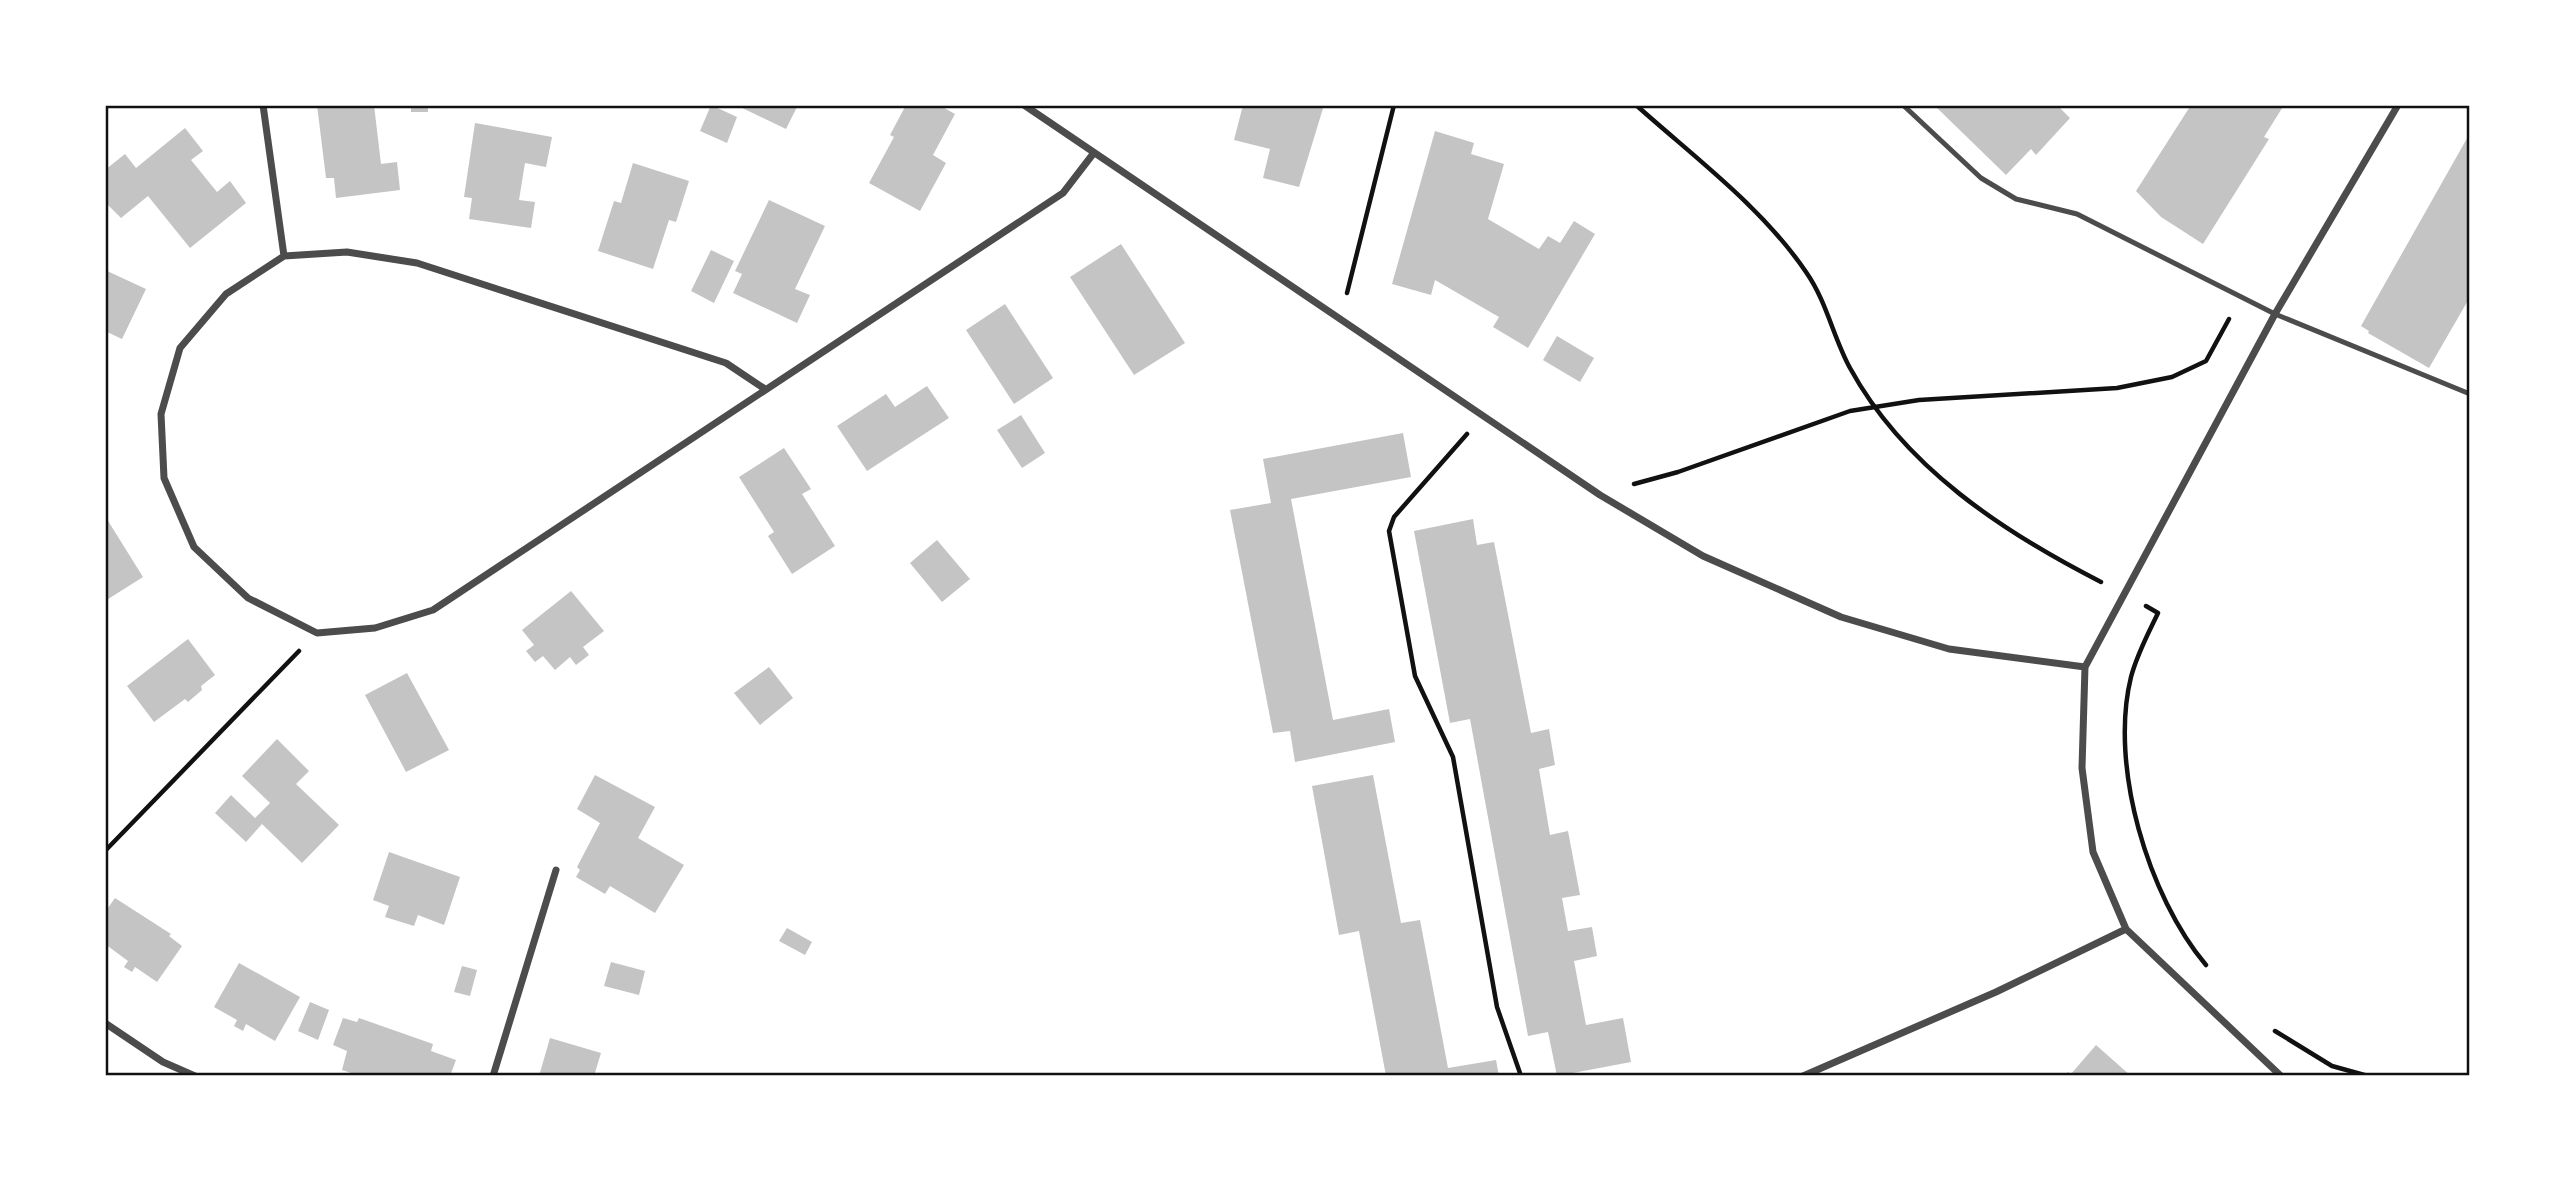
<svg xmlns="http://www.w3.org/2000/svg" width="2575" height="1181" viewBox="0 0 2575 1181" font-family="'PT Sans',sans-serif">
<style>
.building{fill:#c4c4c4}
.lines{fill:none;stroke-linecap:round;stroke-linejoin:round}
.path{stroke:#111;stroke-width:4.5}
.service{stroke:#4c4c4c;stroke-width:5}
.minor{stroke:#4c4c4c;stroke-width:7}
.neatline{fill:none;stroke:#111;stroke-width:2.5}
</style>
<rect width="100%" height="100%" fill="#fff"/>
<path class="building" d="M 317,105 L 374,105 L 381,164 L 397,162 L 400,190 L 336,198 L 334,178 L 326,178 Z
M 411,105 L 428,105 L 428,112 L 411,112 Z
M 711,105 L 737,117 L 727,143 L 700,131 Z
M 736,105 L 798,105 L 786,129 Z
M 906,105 L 939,105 L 955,114 L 933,155 L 946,163 L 920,211 L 869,183 L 894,137 L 890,135 Z
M 1243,105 L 1324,105 L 1299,187 L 1263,178 L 1270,149 L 1234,140 Z
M 1934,105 L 2057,105 L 2070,118 L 2036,155 L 2031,149 L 2006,175 Z
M 2191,105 L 2284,105 L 2264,137 L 2269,139 L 2203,244 L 2161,217 L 2136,191 Z
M 475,123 L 552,137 L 546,167 L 525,163 L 519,200 L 535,202 L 531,228 L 469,219 L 472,198 L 464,197 Z
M 185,128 L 203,151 L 191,160 L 217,192 L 230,181 L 246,203 L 190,248 L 148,196 L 121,218 L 105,202 L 105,170 L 125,154 L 136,168 Z
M 1435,131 L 1474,143 L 1471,154 L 1504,164 L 1488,219 L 1539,249 L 1548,236 L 1560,243 L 1574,221 L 1595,234 L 1528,348 L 1493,327 L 1499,317 L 1435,280 L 1431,295 L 1392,284 Z
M 2470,133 L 2470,297 L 2429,368 L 2368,333 L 2369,331 L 2361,326 Z
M 633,163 L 689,181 L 676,222 L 669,220 L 653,269 L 598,251 L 614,201 L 621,203 Z
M 769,200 L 825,226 L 795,289 L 810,295 L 797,323 L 733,293 L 742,274 L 735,271 Z
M 1121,244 L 1185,343 L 1134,375 L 1070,277 Z
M 711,250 L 734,261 L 714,303 L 691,291 Z
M 105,270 L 146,289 L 122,339 L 105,331 Z
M 1005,304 L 1053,378 L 1014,404 L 966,330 Z
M 1557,336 L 1594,358 L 1580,382 L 1543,360 Z
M 927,386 L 949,418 L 867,471 L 837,426 L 886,394 L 895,407 Z
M 1021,415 L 1045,453 L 1022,468 L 997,430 Z
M 1403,433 L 1411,477 L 1291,499 L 1333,720 L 1389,709 L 1395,742 L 1295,762 L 1290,731 L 1273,733 L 1230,510 L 1271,503 L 1263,459 Z
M 784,448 L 811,489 L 802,494 L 835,546 L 792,574 L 768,536 L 774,532 L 739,477 Z
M 105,516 L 143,577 L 105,601 Z
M 1473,519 L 1477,545 L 1494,542 L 1531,733 L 1549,729 L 1555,765 L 1539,769 L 1550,835 L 1568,831 L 1580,895 L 1562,898 L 1568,931 L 1592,927 L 1597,956 L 1574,961 L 1586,1025 L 1623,1018 L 1631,1062 L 1557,1076 L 1548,1032 L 1528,1036 L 1470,719 L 1450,723 L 1414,531 Z
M 937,540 L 970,579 L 942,602 L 910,563 Z
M 571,591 L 604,631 L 583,647 L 589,655 L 576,665 L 570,657 L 555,670 L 543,656 L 535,662 L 526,651 L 534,645 L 522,630 Z
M 188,639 L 215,675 L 201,686 L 202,690 L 188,702 L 185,699 L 154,722 L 127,686 Z
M 769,667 L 793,698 L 760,725 L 734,693 Z
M 407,673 L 449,750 L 406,772 L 365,695 Z
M 277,739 L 309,771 L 296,784 L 339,825 L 302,863 L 262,824 L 246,842 L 215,813 L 231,795 L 255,818 L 270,803 L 242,776 Z
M 595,775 L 655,807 L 638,838 L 684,865 L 655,913 L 610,886 L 605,894 L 576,877 L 580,870 L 577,867 L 600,823 L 577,809 Z
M 1373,775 L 1401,923 L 1420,920 L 1448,1068 L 1496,1060 L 1499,1076 L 1386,1076 L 1359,931 L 1339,935 L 1312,786 Z
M 389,852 L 460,877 L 444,925 L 418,915 L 414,926 L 385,917 L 389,906 L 373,900 Z
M 115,898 L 171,934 L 169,936 L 182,946 L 157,982 L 135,967 L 132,972 L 124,967 L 128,961 L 105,944 L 105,912 Z
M 787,928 L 812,942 L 805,955 L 779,941 Z
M 611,962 L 645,971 L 639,995 L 604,986 Z
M 239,963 L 300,997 L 275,1041 L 246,1024 L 243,1031 L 234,1026 L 237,1020 L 214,1007 Z
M 462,966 L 477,970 L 470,996 L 454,992 Z
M 310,1002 L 329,1010 L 318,1040 L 298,1031 Z
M 343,1018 L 357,1022 L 359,1018 L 433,1044 L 431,1051 L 456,1060 L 450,1076 L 360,1076 L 342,1070 L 347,1051 L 333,1045 Z
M 550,1038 L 601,1053 L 594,1076 L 539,1076 Z
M 2096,1045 L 2131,1076 L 2064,1076 L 2068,1072 L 2071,1074 Z"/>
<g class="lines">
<path class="path" d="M 1636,105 C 1694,157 1762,207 1806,272 C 1827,302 1833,337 1850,368 C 1904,467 2003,532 2101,582
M 1347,293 L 1394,105
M 1467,434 L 1394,517 L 1389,531 L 1415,676 L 1453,757 L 1497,1007 L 1521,1076
M 1634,484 L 1678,472 L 1850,411 L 1919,400 L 2117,388 L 2172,377 L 2206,361 L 2229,319
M 2146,606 L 2158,613 C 2148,634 2137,654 2131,677 C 2109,766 2148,896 2206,965
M 105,851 L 299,651
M 2275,1031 L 2332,1066 L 2368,1076"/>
<path class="service" d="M 1903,105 L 1981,178 L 2016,199 L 2077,214 L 2275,314 L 2470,394"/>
<path class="minor" d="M 263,105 L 284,256
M 1024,105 L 1600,495 L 1703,556 L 1841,617 L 1949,649 L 2085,667
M 765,389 L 726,363 L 417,263 L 347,252 L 284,256 L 226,294 L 180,348 L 161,414 L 164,478 L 194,547 L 248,598 L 317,633 L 375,628 L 433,610 L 1063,193 L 1093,154
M 105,1023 L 163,1062 L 195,1076
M 493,1076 L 556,870
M 1803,1076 L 1996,992 L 2126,929
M 2281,1076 L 2126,929 L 2093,852 L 2082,768 L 2085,667 L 2275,314 L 2398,105"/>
</g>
<rect width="2575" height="1181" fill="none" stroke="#ffffff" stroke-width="214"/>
<rect x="107" y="107" width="2361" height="967" class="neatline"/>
</svg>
